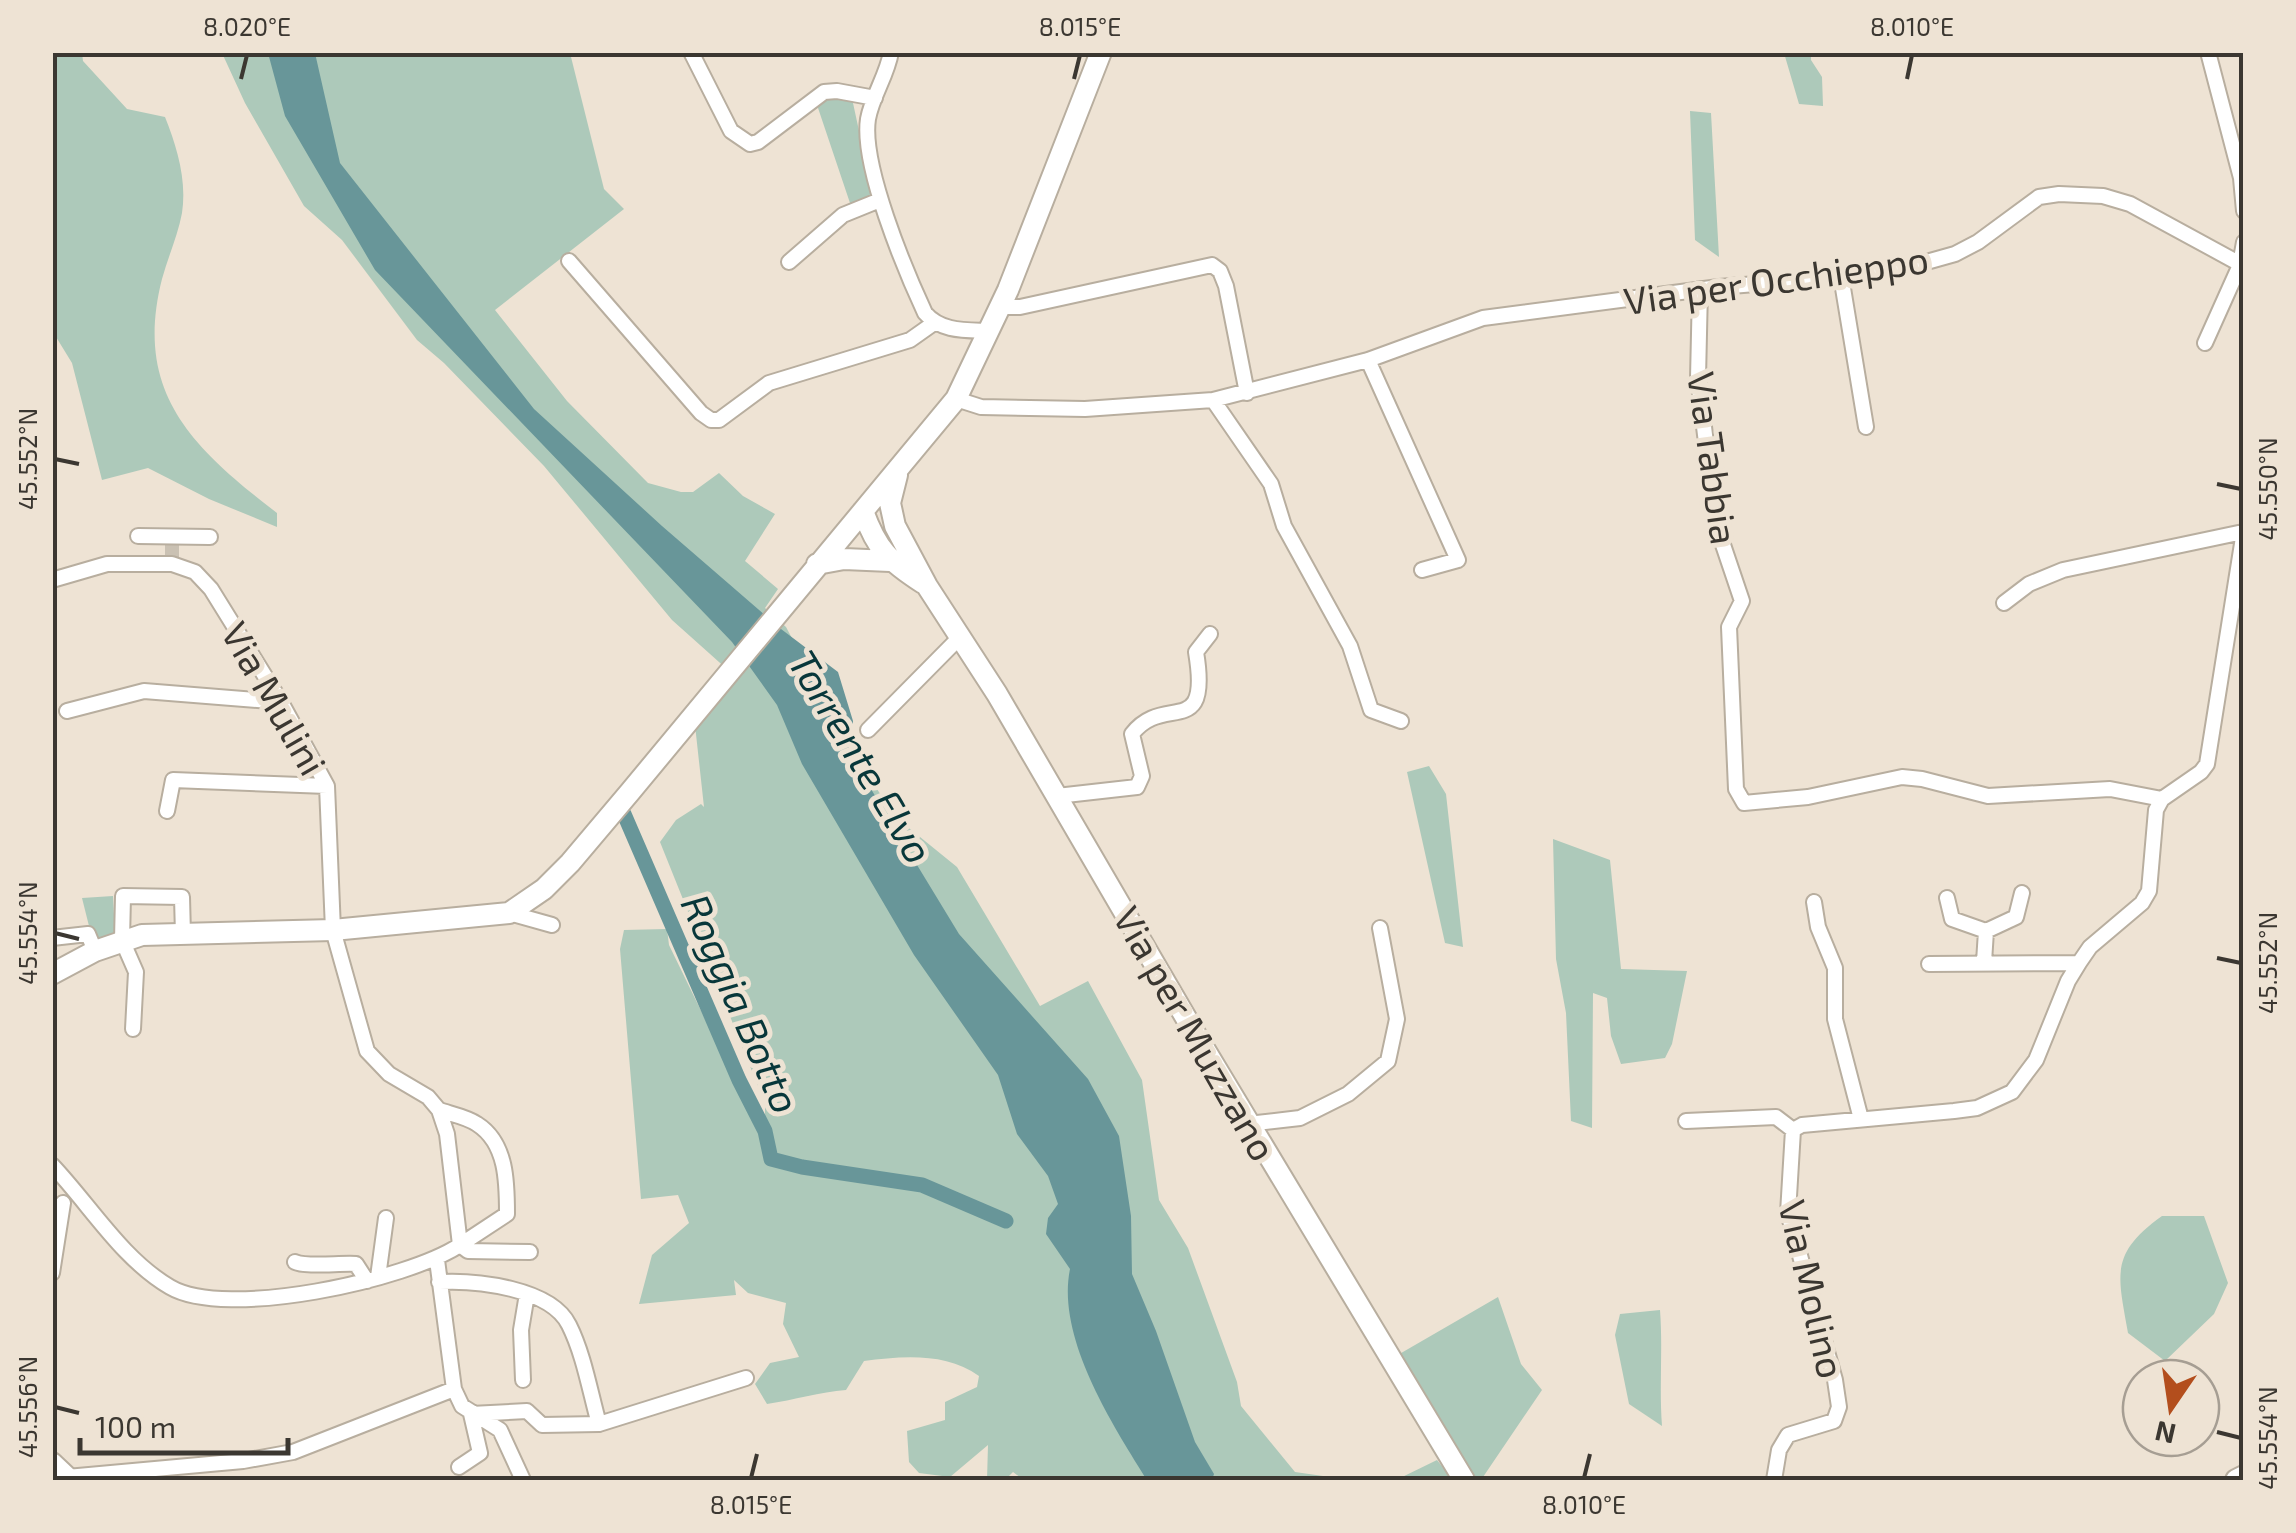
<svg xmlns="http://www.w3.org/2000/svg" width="2296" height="1533" viewBox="0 0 2296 1533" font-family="'Exo 2',sans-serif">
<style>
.green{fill:#adc9ba}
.water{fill:#689699}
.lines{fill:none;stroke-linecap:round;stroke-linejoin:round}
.canal{stroke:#689699;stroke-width:15}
.street-tunnel{stroke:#cac1b3;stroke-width:14;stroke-dasharray:14 7;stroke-linecap:butt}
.street-casing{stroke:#b8ae9f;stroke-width:18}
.secondary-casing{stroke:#b8ae9f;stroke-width:24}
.street{stroke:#fff;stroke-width:14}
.secondary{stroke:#fff;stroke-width:20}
.ticks{fill:none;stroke:#3b3731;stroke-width:4}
.labels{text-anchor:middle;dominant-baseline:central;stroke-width:10;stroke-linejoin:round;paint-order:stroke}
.street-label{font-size:38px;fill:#3b3731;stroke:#eee3d4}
.water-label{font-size:40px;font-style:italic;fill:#08373a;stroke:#eee3d4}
.neatline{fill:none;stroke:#3b3731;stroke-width:4}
.ticks-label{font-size:25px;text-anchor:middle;fill:#3b3731}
</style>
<rect width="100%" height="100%" fill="#eee3d4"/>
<path class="green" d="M 53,52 L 82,53 L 83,61 L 127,109 L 165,117 C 177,147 187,180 182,213 C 178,235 168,257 162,279 C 133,393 193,448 277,513 L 277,527 L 209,499 L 148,468 L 102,480 L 72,363 L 53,332 L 53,295 L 56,293 L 52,284 Z
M 222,53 L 570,53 L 604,189 L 624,209 L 495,310 L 567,401 L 648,483 L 681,492 L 693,492 L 719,473 L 743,496 L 775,514 L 745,561 L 778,589 L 765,608 L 786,627 L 856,758 L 881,795 L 904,824 L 957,867 L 1040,1006 L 1088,981 L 1142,1080 L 1159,1200 L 1188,1248 L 1237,1382 L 1241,1406 L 1295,1472 L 1351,1480 L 1024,1480 L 1013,1472 L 1005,1480 L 987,1480 L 988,1445 L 950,1477 L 919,1473 L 909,1462 L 907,1431 L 945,1420 L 945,1402 L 977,1387 L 979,1376 C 946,1352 902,1356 864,1361 L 846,1390 C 820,1392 794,1400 767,1404 L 755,1384 L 770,1363 L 799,1357 L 783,1324 L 786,1303 L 748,1293 L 734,1280 L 736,1295 L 639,1304 L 652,1255 L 689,1223 L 678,1195 L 641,1199 L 620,949 L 624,930 L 667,929 L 669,945 L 761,1134 L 769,1160 L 802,1169 L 859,1177 L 858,1173 L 775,1157 L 765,1131 L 765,1089 L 758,1086 L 660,842 L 676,820 L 701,804 L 704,807 L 695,725 L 738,679 L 672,620 L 544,466 L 444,363 L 417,340 L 342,240 L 304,206 L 245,103 Z
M 1784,53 L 1811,53 L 1811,60 L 1822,77 L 1823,106 L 1799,104 Z
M 836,95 L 850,98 L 853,103 L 872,191 L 868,198 L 851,206 L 816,102 Z
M 1690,111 L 1711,113 L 1719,257 L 1695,240 Z
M 1429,766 L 1446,794 L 1463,947 L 1445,943 L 1407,772 Z
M 1553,839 L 1610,860 L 1621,969 L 1687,971 L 1672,1044 L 1665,1058 L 1621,1064 L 1611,1036 L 1607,998 L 1593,993 L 1592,1128 L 1571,1121 L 1566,1013 L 1556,959 Z
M 113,896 L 115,933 L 93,942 L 82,898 Z
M 2162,1216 L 2204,1216 L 2228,1283 L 2214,1314 L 2165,1361 L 2128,1333 C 2118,1275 2109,1254 2162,1216 Z
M 1498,1297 L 1521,1364 L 1542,1390 L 1481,1480 L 1472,1480 L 1396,1356 Z
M 1660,1310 C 1663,1349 1659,1387 1662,1426 L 1629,1404 L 1615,1335 L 1620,1314 Z
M 1437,1460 L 1453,1480 L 1396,1480 Z"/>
<path class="water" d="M 268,53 L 315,53 L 340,163 L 534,409 L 662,526 L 781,629 L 838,672 L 853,721 L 853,759 L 883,809 L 959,934 L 1088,1079 L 1119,1136 L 1131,1216 L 1132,1274 L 1156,1331 L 1195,1442 L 1214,1474 L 1212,1480 L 1147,1480 C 1112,1424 1056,1337 1070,1269 L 1046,1234 L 1048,1218 L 1058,1204 L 1048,1176 L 1017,1134 L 998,1075 L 914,955 L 802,764 L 777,705 L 732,642 L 375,270 L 285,116 Z"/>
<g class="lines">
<path class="canal" d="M 624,814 L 739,1080 L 765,1131 L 771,1159 L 802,1167 L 922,1185 L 1006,1221"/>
<path class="street-tunnel" d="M 172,559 L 172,544"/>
<defs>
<path id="street" d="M 691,52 L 731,131 L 750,144 L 758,142 L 824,92 L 837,91 L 875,98
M 891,52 C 887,76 872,96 868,119 C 861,165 905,270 925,313 C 941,332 966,330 989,331
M 2208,52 L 2241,178 L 2244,211
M 569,261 L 701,413 L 711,420 L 719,420 L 769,383 L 910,340 L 934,323
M 789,262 L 843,215 L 880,200
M 1841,276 L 1866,427
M 1700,289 L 1698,378 L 1716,524 L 1742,601 L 1729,627 L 1736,789 L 1744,803 L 1808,797 L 1902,777 L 1922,779 L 1988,796 L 2110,789 L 2162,799
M 1000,307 L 1020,307 L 1212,265 L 1220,271 L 1226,286 L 1247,393
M 2205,343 L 2240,265 L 2244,242
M 1368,360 L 1458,560 L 1422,570
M 956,399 L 981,407 L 1085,409 L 1213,400 L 1368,360 L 1483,318 L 1719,287 L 1853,276 L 1930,261 L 1955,254 L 1978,242 L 2039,197 L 2059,194 L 2103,196 L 2130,204 L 2244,266
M 1213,400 L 1271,484 L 1284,526 L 1350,646 L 1371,710 L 1401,721
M 138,536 L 210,537
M 52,580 L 107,564 L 172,564 L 195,572 L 211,589 L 281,702 L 327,786 L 333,930 L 367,1051 L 389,1074 L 428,1097 L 439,1110 L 447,1134 L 460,1245 C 407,1280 226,1320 170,1287 C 122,1259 90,1205 52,1165
M 2004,603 L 2029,584 L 2063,570 L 2243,532
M 67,711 L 144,691 L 281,702
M 868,730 L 960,637
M 1057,796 L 1137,787 L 1142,776 L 1132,734 C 1164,692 1211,742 1196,652 L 1210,634
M 2162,799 L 2201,772 L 2207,764 L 2244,531
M 167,811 L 173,780 L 327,786
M 1947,898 L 1952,919 L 1986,931 L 1984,962
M 1814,902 L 1818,927 L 1835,968 L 1835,1019 L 1861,1119
M 509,913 L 552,925
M 1986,931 L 2016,917 L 2022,893
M 52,938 L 88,934 L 95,951
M 1929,964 L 2079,963
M 133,1029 L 136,972 L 122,940 L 123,896 L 182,897 L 183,935
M 439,1110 C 451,1114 467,1117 477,1124 C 507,1143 507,1183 507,1214 L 460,1245
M 1686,1121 L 1776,1117 L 1793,1130
M 1248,1124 L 1300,1118 L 1348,1094 L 1388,1061 L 1397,1019 L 1380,928
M 460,1245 L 468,1251 L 530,1252
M 437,1260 L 454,1389 L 462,1406 L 500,1430 L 523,1480
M 295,1262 C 305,1267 340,1263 356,1264 L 367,1281
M 52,1273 L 63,1203
M 378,1277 L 386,1218
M 439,1282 C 476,1280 551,1288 569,1325 C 584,1355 590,1392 599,1424
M 523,1380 L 521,1330 L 527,1294
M 471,1414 L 527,1411 L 542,1425 L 599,1424 L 746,1378
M 459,1467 L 480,1453 L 471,1414
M 67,1477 L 243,1461 L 293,1452 L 454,1389
M 1774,1480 L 1779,1450 L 1788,1435 L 1834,1421 L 1839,1407 L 1835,1380 L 1788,1213 L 1793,1130 L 1802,1125 L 1954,1111 L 1977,1108 L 2012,1092 L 2036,1060 L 2068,981 L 2079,963 L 2090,947 L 2142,903 L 2149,891 L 2156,810 L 2162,799"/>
<path id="secondary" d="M 897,475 L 890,503 L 895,526 L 927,586 L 997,694 L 1193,1030 L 1464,1480
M 863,511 C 877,550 889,561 923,583
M 817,564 L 844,559 L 890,561
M 52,974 L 95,951 L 142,935 L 333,930 L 509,913 L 544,889 L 570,863 L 630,792 L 956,399 L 1008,290 L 1101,52
M 52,1463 L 70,1480
M 2236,1480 L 2244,1476"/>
</defs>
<use href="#street" class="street-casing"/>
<use href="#secondary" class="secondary-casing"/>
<use href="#street" class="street"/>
<use href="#secondary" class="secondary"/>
</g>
<path class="ticks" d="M 241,79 L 247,55M 1074,79 L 1080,55M 1907,79 L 1912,55M 55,459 L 79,464M 2217,484 L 2241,489M 55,933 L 79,939M 2217,958 L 2241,963M 55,1407 L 79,1413M 2217,1432 L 2241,1438M 751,1478 L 757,1454M 1584,1478 L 1590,1454"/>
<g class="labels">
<g class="street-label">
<text transform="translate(1776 279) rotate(-8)">Via per Occhieppo</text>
<text transform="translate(1714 458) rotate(82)">Via Tabbia</text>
<text transform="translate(275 698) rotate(60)">Via Mulini</text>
<text transform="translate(1196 1033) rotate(60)">Via per Muzzano</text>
<text transform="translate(1813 1289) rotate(77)">Via Molino</text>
</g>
<g class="water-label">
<text transform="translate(862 756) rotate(59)">Torrente Elvo</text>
<text transform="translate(742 1003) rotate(66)">Roggia Botto</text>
</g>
</g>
<rect width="2296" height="1533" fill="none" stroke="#eee3d4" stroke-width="110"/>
<g transform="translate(2171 1408) rotate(193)"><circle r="48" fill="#eee3d4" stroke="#a69e93" stroke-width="2.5"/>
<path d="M0-8L18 38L0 25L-18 38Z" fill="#b34e1d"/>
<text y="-15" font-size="28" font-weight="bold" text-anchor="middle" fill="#3b3731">N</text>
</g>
<path d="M80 1438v15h208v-15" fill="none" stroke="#3b3731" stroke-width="5"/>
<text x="95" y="1438" font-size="30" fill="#3b3731" stroke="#eee3d4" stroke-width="8" paint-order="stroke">100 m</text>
<rect x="55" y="55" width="2186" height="1423" class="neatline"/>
<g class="ticks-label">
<text x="247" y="36">8.020°E</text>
<text x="1080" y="36">8.015°E</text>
<text x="1912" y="36">8.010°E</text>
<text transform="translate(28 459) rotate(-90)" y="9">45.552°N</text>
<text transform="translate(2268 489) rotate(-90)" y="9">45.550°N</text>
<text transform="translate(28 933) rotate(-90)" y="9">45.554°N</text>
<text transform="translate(2268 963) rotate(-90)" y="9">45.552°N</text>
<text transform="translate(28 1407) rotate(-90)" y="9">45.556°N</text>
<text transform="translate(2268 1438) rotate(-90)" y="9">45.554°N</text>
<text x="751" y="1514">8.015°E</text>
<text x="1584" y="1514">8.010°E</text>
</g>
</svg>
